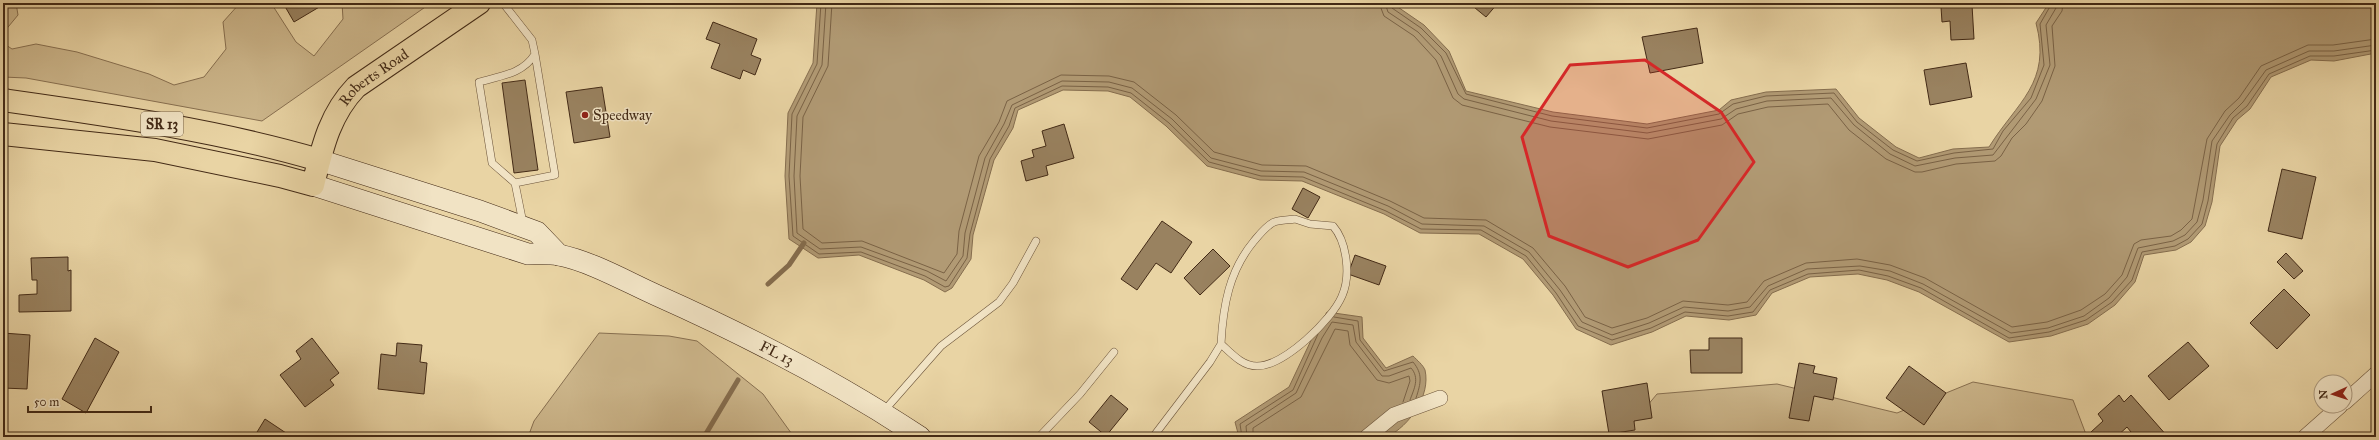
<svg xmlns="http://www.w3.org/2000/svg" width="2379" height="440" viewBox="0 0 2379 440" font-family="'IM FELL Great Primer',serif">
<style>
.green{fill:#cdb78c;stroke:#887051}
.water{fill:#b19a74;stroke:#856d4e}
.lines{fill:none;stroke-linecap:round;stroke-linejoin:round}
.shore{stroke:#7a6245;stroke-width:1}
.stream{stroke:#856d4e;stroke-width:5}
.building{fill:#998260;stroke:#432a16}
.service-casing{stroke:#6c543a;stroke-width:8}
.minor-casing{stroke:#6c543a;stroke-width:16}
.secondary-casing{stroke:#432a16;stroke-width:22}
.primary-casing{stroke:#432a16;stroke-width:24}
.service{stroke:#f1e3c4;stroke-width:7}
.minor{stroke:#f1e3c4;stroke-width:15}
.secondary{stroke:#f1e3c4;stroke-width:21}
.primary{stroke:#e9d4a4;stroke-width:22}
.marked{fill:#d62828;fill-opacity:0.2;stroke:#d62828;stroke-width:3;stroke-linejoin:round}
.poi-dot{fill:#8f2418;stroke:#f1e3c4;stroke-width:1.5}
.labels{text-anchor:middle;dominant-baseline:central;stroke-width:3;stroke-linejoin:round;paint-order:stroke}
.shield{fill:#f1e3c4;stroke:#77624a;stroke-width:1}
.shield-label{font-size:14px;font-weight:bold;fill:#432a16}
.street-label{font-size:15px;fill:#432a16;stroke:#f1e3c4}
.poi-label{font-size:15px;fill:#432a16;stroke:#f1e3c4;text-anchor:start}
</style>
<rect width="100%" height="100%" fill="#e9d4a4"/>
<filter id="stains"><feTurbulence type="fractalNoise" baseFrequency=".005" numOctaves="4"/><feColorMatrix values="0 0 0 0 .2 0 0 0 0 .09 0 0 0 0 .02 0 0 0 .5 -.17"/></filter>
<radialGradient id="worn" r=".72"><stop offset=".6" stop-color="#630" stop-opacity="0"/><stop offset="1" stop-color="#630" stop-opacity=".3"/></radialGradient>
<path class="green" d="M 3,3 L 16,3 L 18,15 L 4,32 L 3,40 Z
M 240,3 L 271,3 L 296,42 L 314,56 L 343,19 L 342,3 L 431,3 L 262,121 L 26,78 L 3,77 L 3,43 L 12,49 L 36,44 L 77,52 L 149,74 L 174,85 L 204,77 L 226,49 L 223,22 Z
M 599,333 L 669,336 L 697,341 L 763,394 L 794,437 L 528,437 L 534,421 Z
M 1973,382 L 2073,400 L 2087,437 L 1621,437 L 1657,394 L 1777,384 L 1897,413 Z"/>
<path class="water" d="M 817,3 L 1392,3 L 1424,25 L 1449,51 L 1466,91 L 1553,112 L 1647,124 L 1719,110 L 1731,100 L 1766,92 L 1836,89 L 1859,118 L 1896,147 L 1919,158 L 1953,149 L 1989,147 C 2017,102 2052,83 2036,23 L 2049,3 L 2376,3 L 2376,53 L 2334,61 L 2311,60 L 2271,77 L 2250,109 L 2237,120 L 2220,146 L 2212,202 L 2205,226 L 2191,242 L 2176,250 L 2144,255 L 2135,282 L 2115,305 L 2088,324 L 2051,336 L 2009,342 L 1919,292 L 1887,280 L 1858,274 L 1810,277 L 1772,293 L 1756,315 L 1729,320 L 1686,316 L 1652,332 L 1611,345 L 1576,329 L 1553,295 L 1523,259 L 1479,234 L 1420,233 L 1384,214 L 1302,181 L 1260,180 L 1207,166 L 1166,126 L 1130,97 L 1108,91 L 1063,90 L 1018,110 L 1013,128 L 994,160 L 973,235 L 971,259 L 952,288 L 945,292 L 924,280 L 859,255 L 818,258 L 789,239 L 785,176 L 788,113 L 813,63 Z
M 1327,312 L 1362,317 L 1363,338 L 1386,368 L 1413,356 C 1417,360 1423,365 1425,370 C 1431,396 1409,426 1387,437 L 1239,437 L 1235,422 L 1289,387 L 1314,334 Z"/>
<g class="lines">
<path class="shore" d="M 821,3 L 817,64 L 792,114 L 789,176 L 793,236 L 819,254 L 861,252 L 925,276 L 945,287 L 949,286 L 967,258 L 970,234 L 990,159 L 1009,126 L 1015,108 L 1062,86 L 1108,87 L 1131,93 L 1169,123 L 1209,162 L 1261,176 L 1303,177 L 1386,211 L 1421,229 L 1481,230 L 1526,256 L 1556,293 L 1578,326 L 1612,340 L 1651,328 L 1685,312 L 1728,316 L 1753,312 L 1770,290 L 1808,274 L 1859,270 L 1888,276 L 1921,288 L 2009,338 L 2049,332 L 2086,320 L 2112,302 L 2132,280 L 2142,252 L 2175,246 L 2188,239 L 2202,224 L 2208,201 L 2217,144 L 2233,118 L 2247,106 L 2269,74 L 2310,56 L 2334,56 L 2376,50
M 826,3 L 822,65 L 797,116 L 794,176 L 797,233 L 820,249 L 861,247 L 927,271 L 946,281 L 963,256 L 965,233 L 985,158 L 1004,124 L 1012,105 L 1062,81 L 1109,82 L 1132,88 L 1172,119 L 1211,158 L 1261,171 L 1304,172 L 1388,206 L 1422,224 L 1484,226 L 1529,252 L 1560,290 L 1582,322 L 1612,335 L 1649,323 L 1684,307 L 1728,311 L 1750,307 L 1768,286 L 1807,269 L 1860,266 L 1890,271 L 1923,284 L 2011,333 L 2048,328 L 2084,316 L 2109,298 L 2127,277 L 2138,248 L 2173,241 L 2185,235 L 2197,222 L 2203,200 L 2212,141 L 2230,115 L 2243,102 L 2266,70 L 2309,51 L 2334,51 L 2376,45
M 832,3 L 828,66 L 803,117 L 800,176 L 803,229 L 822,243 L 862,241 L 944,273 L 957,254 L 959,231 L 979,156 L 999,122 L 1007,101 L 1061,75 L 1109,76 L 1134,82 L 1176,115 L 1214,152 L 1262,165 L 1306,166 L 1390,201 L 1424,218 L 1486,220 L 1533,248 L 1565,286 L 1585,317 L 1612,328 L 1647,318 L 1683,301 L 1728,305 L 1747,302 L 1764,281 L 1806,263 L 1857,259 L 1890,265 L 1925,278 L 2012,327 L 2047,322 L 2081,310 L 2105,294 L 2122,275 L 2134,244 L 2141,240 L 2171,236 L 2181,230 L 2192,219 L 2207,139 L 2225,111 L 2239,98 L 2261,66 L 2308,45 L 2333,45 L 2376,39
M 1379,3 L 1384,16 L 1414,36 L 1436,60 L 1453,98 L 1462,105 L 1550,127 L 1648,139 L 1722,125 L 1738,114 L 1768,107 L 1828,104 L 1849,130 L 1886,159 L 1915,172 L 1922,172 L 1956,164 L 1995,161 L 2001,156 L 2012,138 L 2026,124 L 2042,101 L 2055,66 L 2052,26 L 2062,11 L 2063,3
M 1385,3 L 1388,12 L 1418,32 L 1441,56 L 1458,94 L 1464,99 L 1551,121 L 1647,133 L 1721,119 L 1736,109 L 1767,101 L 1831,98 L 1854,125 L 1890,154 L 1915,166 L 1955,158 L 1993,155 L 2036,99 L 2050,65 L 2046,25 L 2056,8 L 2057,3
M 1390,3 L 1392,8 L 1421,28 L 1446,53 L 1466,94 L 1552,116 L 1647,128 L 1719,114 L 1733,104 L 1766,96 L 1834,93 L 1857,122 L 1893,150 L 1917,161 L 1954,153 L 1993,149 L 2003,131 L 2031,98 L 2044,65 L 2040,24 L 2052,3
M 1334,317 L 1358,321 L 1360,340 L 1384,371 L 1413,362 C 1423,374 1421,383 1416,398
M 1242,437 L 1240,424 L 1293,390 L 1318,334
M 1247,437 L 1246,426 L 1296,393 L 1322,338 L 1332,322 L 1353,325 L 1356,342 L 1382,376 L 1389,376 L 1411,368 C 1420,378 1414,389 1410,400
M 1253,437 L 1253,428 L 1301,397 L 1335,329 L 1348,331 L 1350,345 L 1377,380 L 1389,383 L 1409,376 L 1410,381 L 1403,402"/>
<path class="stream" d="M 768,284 L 789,265 L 804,243
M 704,437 L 738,380"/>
</g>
<path class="building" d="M 283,3 L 326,3 L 294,22 Z
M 1469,3 L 1498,3 L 1486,17 Z
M 1972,5 L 1974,39 L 1951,40 L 1950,21 L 1942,22 L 1941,7 Z
M 713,22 L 757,39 L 751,55 L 761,59 L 755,75 L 743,70 L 740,79 L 711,68 L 720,44 L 706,39 Z
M 1697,28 L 1703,63 L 1650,73 L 1642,37 Z
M 1966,63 L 1972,97 L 1930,105 L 1924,70 Z
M 525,80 L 538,170 L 514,173 L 502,83 Z
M 602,87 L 610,137 L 574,143 L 566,92 Z
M 1064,124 L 1074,158 L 1046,166 L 1048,175 L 1026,181 L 1021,161 L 1034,157 L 1032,150 L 1046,146 L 1042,131 Z
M 2282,169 L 2316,177 L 2302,239 L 2268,231 Z
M 1303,188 L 1320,197 L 1308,218 L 1292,209 Z
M 1162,221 L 1192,242 L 1171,273 L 1156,263 L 1137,290 L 1121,279 Z
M 1213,249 L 1230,266 L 1200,295 L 1184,278 Z
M 2286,253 L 2303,271 L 2294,279 L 2277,262 Z
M 1355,255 L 1386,266 L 1379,285 L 1348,274 Z
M 68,257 L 68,271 L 71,270 L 71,311 L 19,312 L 19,295 L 37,294 L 37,280 L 32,280 L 31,258 Z
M 2284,289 L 2310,315 L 2277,349 L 2250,323 Z
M 3,333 L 30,335 L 27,389 L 3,388 Z
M 95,338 L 119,352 L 86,413 L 62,399 Z
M 312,338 L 339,373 L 330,380 L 334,385 L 305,407 L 280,375 L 301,359 L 296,351 Z
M 1709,338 L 1742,338 L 1742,373 L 1691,373 L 1690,350 L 1709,350 Z
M 2188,342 L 2209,366 L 2169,400 L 2148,376 Z
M 397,343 L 422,345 L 420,362 L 427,363 L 424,394 L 378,389 L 381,354 L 396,356 Z
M 1799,363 L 1815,366 L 1813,373 L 1837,378 L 1833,400 L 1814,396 L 1809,421 L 1789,418 Z
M 1909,366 L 1946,393 L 1924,425 L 1886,398 Z
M 1647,383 L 1652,418 L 1634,421 L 1635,430 L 1609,434 L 1602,391 Z
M 1111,395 L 1128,409 L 1106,436 L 1089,422 Z
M 2119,395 L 2124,402 L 2131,395 L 2168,437 L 2135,437 L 2127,427 L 2116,437 L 2095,437 L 2091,432 L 2103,421 L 2098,414 Z
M 265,419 L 292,437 L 254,437 Z
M 479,433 L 479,437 L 432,437 Z"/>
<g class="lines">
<defs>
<path id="service" d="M 503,3 L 532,40 L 535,54 C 523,74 500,76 479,82 L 492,163 L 515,183 L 523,223
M 515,183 L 555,175 L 535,54
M 1295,219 L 1310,224 L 1333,226 C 1347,242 1351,276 1342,296 C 1332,320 1284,366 1257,366 C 1242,366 1231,353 1221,344 C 1223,306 1229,271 1254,241 C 1259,235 1266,226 1274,222 C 1280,220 1289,220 1295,219 Z
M 883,412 L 941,346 L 999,302 L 1013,283 L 1036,241
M 1039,437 L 1080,394 L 1114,352
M 1153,437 L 1210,362 L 1221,344"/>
<path id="minor" d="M 2345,402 L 2376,374
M 1367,437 L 1394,415 L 1440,398
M 2305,437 L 2340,406"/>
<g id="secondary">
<path d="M 319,160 L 480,211 L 537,232 L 559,255"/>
<path id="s1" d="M 313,185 L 528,254 C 538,254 549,253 559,255 C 590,261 627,282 656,295 C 748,336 837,382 920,437"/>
</g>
<g id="primary">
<path d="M 3,100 C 109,115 217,130 319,160"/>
<path id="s2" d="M 3,134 L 155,150 L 280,176 L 313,185 C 322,149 329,115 356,87 L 479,3"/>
</g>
</defs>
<use href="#service" class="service-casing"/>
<use href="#minor" class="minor-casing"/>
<use href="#secondary" class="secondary-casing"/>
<use href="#primary" class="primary-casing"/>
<use href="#service" class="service"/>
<use href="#minor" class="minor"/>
<use href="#secondary" class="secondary"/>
<use href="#primary" class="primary"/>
</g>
<path class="marked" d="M 1645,60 L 1721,112 L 1754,162 L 1698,240 L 1628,267 L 1549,236 L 1522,137 L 1570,65 Z"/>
<circle class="poi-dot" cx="585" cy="115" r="4"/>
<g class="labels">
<rect class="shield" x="141" y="112" width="42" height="24" rx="3"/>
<g class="shield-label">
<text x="162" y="124">SR 13</text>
</g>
<g class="street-label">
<text stroke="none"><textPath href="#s2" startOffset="443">Roberts Road</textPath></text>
<text stroke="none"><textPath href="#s1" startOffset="496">FL 13</textPath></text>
</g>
<g class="poi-label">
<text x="593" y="115">Speedway</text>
</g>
</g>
<rect width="2379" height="440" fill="none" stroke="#e9d4a4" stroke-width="16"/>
<rect x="4" y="4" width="2371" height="432" fill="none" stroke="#432a16" stroke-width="2"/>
<rect x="8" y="8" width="2363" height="424" fill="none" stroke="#432a16"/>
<g transform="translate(2333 394) rotate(267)"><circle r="19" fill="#f1e3c4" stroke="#ab997e"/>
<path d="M0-3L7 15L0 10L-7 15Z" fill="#8f2418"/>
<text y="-6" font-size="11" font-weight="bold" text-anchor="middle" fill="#432a16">N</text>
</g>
<path d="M28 406v6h123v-6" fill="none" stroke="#432a16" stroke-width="2"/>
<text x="34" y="406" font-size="12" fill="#432a16" stroke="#f1e3c4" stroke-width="3" paint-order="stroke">50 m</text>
<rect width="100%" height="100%" filter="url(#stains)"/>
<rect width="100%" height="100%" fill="url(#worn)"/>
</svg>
